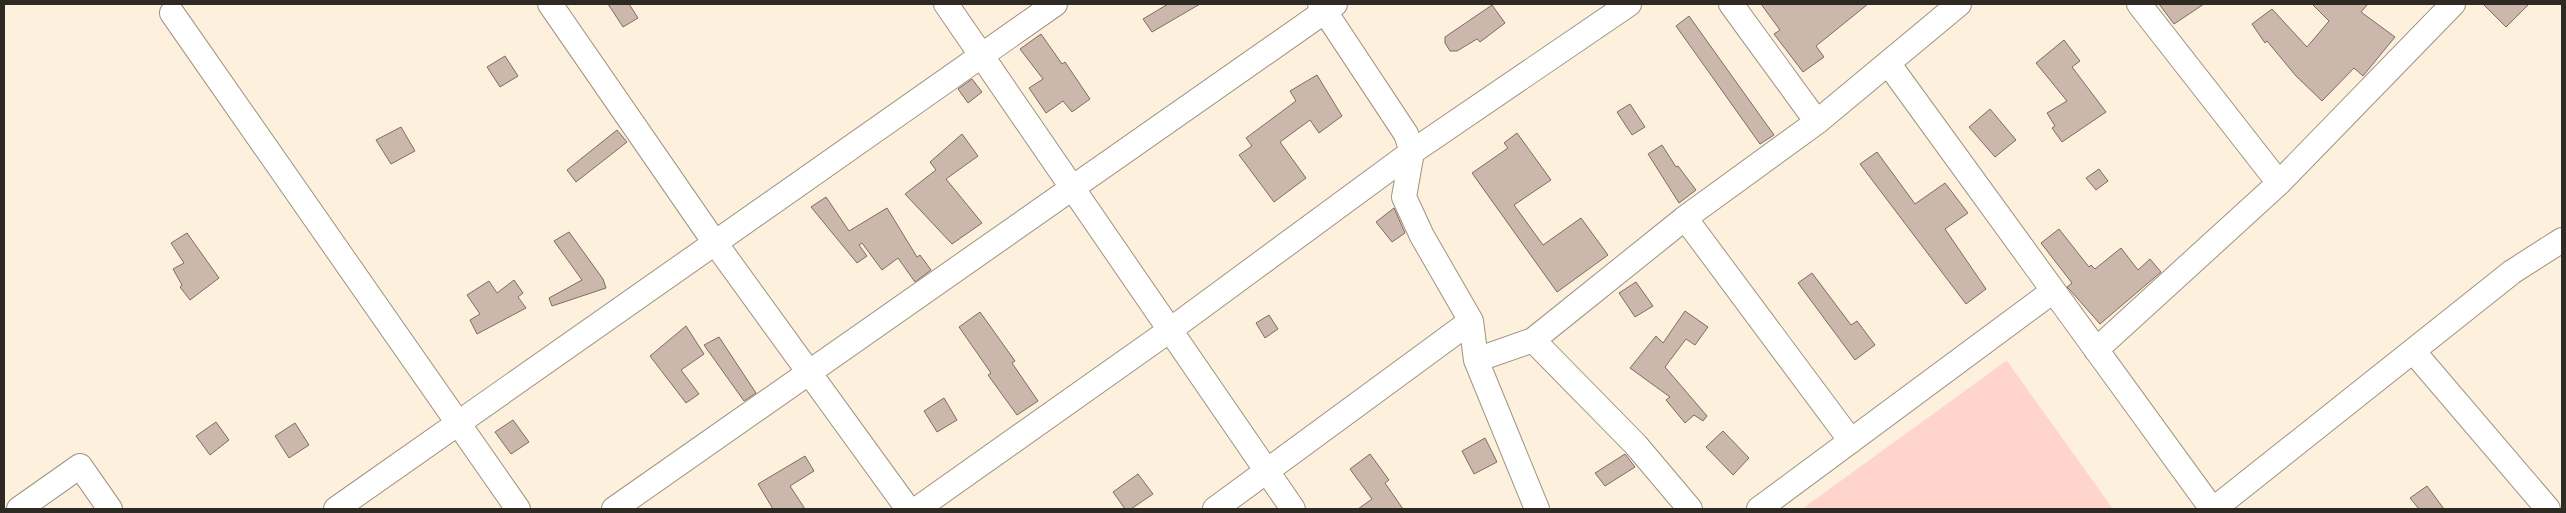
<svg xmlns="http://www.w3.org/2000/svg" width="2566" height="513" viewBox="0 0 2566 513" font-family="Signika,sans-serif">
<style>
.pitch{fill:#fed4cb}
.building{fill:#cbb7ab;stroke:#7f6d61}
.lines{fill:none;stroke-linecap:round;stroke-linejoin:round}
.minor-casing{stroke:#9f9482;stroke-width:26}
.minor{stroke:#fff;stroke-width:24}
</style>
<rect width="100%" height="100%" fill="#fdf0dd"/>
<path class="pitch" d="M 2007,361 L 2113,509 L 1802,509 L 2006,361 Z"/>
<path class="building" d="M 608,4 L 629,4 L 638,18 L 623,27 Z
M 1168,4 L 1200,4 L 1152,32 L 1143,19 Z
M 1761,4 L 1868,4 L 1816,46 L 1824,57 L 1803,72 L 1774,34 L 1780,30 Z
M 2159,4 L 2204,4 L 2174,24 Z
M 2312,4 L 2368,4 L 2361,12 L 2395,37 L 2363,76 L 2354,68 L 2322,101 L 2296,76 L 2267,41 L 2265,43 L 2252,24 L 2272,9 L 2307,47 L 2329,21 Z
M 2483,4 L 2529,4 L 2506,27 Z
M 1492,5 L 1505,23 L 1480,42 L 1477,39 L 1457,51 L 1450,51 L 1445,43 L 1445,37 Z
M 1689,16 L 1774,135 L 1760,144 L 1676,26 Z
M 1041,34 L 1062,64 L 1065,62 L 1090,99 L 1072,112 L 1063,101 L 1046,113 L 1029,88 L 1043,79 L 1020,49 Z
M 2064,40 L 2080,61 L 2072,67 L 2106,112 L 2062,142 L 2052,128 L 2055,126 L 2047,113 L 2067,101 L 2036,63 Z
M 505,56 L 518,76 L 500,87 L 487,67 Z
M 1317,75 L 1342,116 L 1319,133 L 1310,120 L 1280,142 L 1306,178 L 1274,202 L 1239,155 L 1252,146 L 1246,138 L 1296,101 L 1290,91 Z
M 972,79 L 982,92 L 968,103 L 958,89 Z
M 1630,104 L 1645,127 L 1632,135 L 1617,112 Z
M 1990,109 L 2016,140 L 1995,157 L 1969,127 Z
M 401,127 L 415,151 L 391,164 L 376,140 Z
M 617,130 L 627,142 L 576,182 L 567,170 Z
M 1517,133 L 1551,180 L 1514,205 L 1543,245 L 1581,218 L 1608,255 L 1557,292 L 1472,173 L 1508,148 L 1504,143 Z
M 962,134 L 978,156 L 946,179 L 982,223 L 952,244 L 905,194 L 936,170 L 930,162 Z
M 1662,145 L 1676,167 L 1678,166 L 1696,190 L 1679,203 L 1648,154 Z
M 1877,152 L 1915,204 L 1945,183 L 1968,213 L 1945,229 L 1986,289 L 1966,304 L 1860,164 Z
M 2099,169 L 2108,181 L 2096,190 L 2086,178 Z
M 826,197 L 849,231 L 887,208 L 917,257 L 920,255 L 931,270 L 915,282 L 898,258 L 882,270 L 862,243 L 859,245 L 867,256 L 857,263 L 811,207 Z
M 1394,208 L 1405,233 L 1392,242 L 1376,222 Z
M 2059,229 L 2089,267 L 2091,265 L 2095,269 L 2121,248 L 2138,270 L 2150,259 L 2161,272 L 2100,324 L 2070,290 L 2067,287 L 2072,283 L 2041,243 Z
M 569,232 L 603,279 L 606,288 L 552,306 L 549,298 L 582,280 L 554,241 Z
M 187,233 L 219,278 L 190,300 L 180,287 L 182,285 L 173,269 L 184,263 L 171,243 Z
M 1812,273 L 1851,325 L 1857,321 L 1875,345 L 1855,360 L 1798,283 Z
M 514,280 L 523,293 L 518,297 L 526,308 L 477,334 L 470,320 L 480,314 L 467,295 L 489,281 L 497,293 Z
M 1636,282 L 1653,306 L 1635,317 L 1619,293 Z
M 1685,311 L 1708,327 L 1695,345 L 1686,339 L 1665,367 L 1707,416 L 1703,421 L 1694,415 L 1685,423 L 1666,400 L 1670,397 L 1630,368 L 1656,336 L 1663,343 Z
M 980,312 L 1015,361 L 1012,363 L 1038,401 L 1017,415 L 988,375 L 991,373 L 959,327 Z
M 1269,315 L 1278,329 L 1265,338 L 1256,323 Z
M 686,326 L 704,354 L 681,370 L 699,394 L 686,403 L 650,356 Z
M 719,337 L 756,393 L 744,401 L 704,345 Z
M 944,398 L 957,420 L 937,432 L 924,411 Z
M 513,420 L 529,442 L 511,454 L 495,432 Z
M 216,422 L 229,440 L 210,455 L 196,436 Z
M 295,423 L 309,445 L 289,458 L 275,436 Z
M 1723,431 L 1749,458 L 1733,475 L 1706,447 Z
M 1485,438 L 1497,462 L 1474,474 L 1462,451 Z
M 1370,454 L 1389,480 L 1385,483 L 1403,509 L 1358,509 L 1372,499 L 1350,469 Z
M 1625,454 L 1635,467 L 1605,486 L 1595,473 Z
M 805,456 L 814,471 L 790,486 L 805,509 L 773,509 L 758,484 Z
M 1138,474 L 1153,494 L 1131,509 L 1125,509 L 1113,492 Z
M 2427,486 L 2444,509 L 2419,509 L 2410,498 Z"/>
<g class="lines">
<defs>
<path id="minor" d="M 550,4 L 713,240 L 908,509
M 946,4 L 1293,509
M 1320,4 L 1406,134 L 1412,152 L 1404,197 L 1422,236 L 1471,321 L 1476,360 L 1537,509
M 1731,4 L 1817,122
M 2139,4 L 2279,183
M 172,13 L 518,509
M 1888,63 L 2212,509
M 1685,218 L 1851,441
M 1533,340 L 1636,445 L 1690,509
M 2096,350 L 2279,183 L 2453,4
M 2413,351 L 2548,509
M 1476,360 L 1533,340 L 1685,218 L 1817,122 L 1959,4
M 19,509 L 80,466 L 110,509
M 336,509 L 1055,4
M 614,509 L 1335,4
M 917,509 L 1170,330 L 1412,152 L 1629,4
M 1215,509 L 1471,321
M 1759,509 L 2053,291
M 2214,509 L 2512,272 L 2562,240"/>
</defs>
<use href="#minor" class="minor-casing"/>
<use href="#minor" class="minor"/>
</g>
<rect width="2566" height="513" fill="none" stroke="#2e2922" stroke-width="10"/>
</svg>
